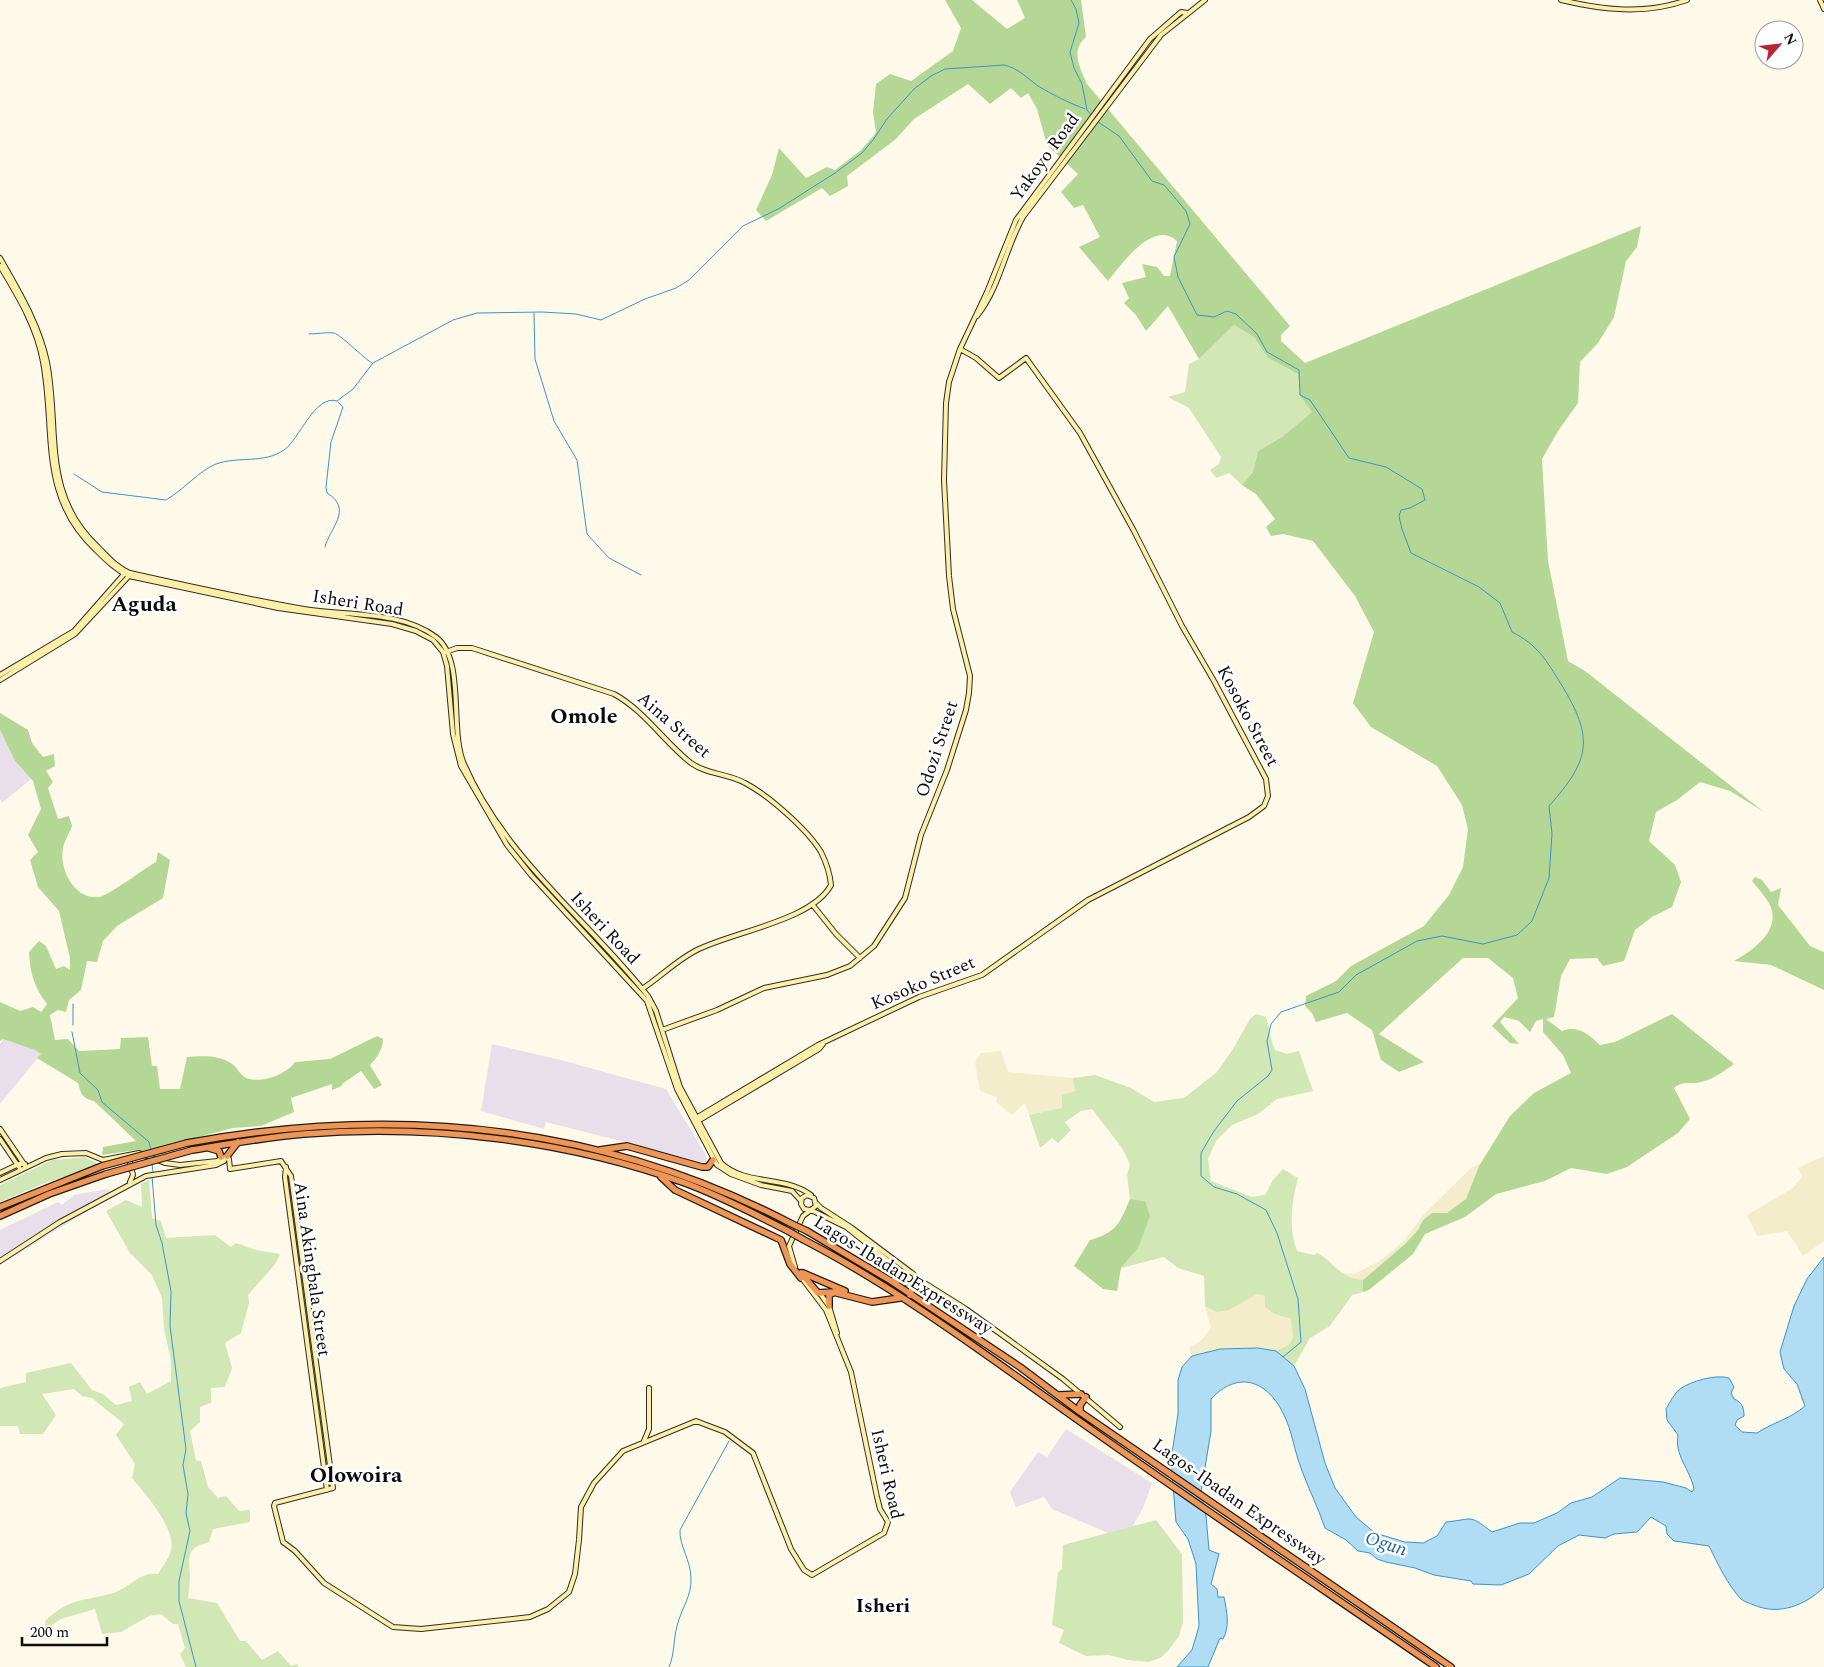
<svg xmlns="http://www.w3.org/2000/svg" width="1824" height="1667" viewBox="0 0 1824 1667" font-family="Spectral,serif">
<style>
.industrial{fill:#e8dfea}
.farmland{fill:#f3edcb}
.green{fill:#d1e7b5}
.forest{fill:#b5d795}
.water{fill:#b0ddf4;stroke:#3996c8}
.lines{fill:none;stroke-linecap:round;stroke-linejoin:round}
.stream{stroke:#3996c8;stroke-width:1}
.secondary-casing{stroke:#2d2d2d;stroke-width:6}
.highway-casing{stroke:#1c1c1c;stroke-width:8}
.secondary{stroke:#fcefa6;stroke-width:4}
.highway{stroke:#ef9556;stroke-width:5.5}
.highway-bridge-casing{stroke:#1c1c1c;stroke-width:8;stroke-linecap:butt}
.highway-bridge{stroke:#ef9556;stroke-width:5.5}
.labels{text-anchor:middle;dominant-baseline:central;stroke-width:5;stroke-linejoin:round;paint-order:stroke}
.street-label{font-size:18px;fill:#0b0b0b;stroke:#fff}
.water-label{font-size:19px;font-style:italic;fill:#196697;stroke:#fff}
.quarter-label{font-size:20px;font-weight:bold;fill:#0b0b0b;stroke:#fff}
.district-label{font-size:22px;font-weight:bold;fill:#0b0b0b;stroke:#fff}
</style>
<rect width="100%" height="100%" fill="#fef9e9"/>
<path class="industrial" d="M 0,730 L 15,761 L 31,779 L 2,803 L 0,799 Z
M 3,1039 L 35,1050 L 41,1054 L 0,1104 L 0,1044 Z
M 492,1044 L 561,1060 L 666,1089 L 706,1155 L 706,1163 L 546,1122 L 544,1129 L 481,1111 Z
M 107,1189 L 115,1194 L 0,1265 L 0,1230 L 58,1202 L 62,1205 L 74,1195 Z
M 1066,1429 L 1152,1483 L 1143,1508 L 1125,1540 L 1052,1509 L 1044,1497 L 1016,1507 L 1015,1505 L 1010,1492 L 1038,1452 L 1047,1457 Z"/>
<path class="farmland" d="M 1001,1051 L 1008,1072 L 1073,1078 L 1076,1091 L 1063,1108 L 1029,1115 L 1025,1103 L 1012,1115 L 996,1102 L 997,1097 L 980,1091 L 975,1062 L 981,1053 Z
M 1824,1156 L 1824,1241 L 1803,1256 L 1787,1231 L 1757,1236 L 1747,1215 L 1793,1188 L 1802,1177 L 1798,1168 Z
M 1483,1162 L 1479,1166 L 1466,1199 L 1447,1213 L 1432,1213 L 1423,1220 L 1418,1230 L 1405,1244 L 1363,1280 L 1351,1279 L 1340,1273 L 1335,1264 L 1341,1273 L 1354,1274 L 1378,1262 L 1404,1241 L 1423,1215 L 1470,1169 Z
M 1257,1294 L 1265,1296 L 1275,1314 L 1291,1319 L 1293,1337 L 1289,1346 L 1276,1351 L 1258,1348 L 1220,1349 L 1192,1356 L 1189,1348 L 1202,1340 L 1211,1328 L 1205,1306 L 1248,1298 Z"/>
<path class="green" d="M 1234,325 L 1254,337 L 1268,358 L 1298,374 L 1300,396 L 1312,412 L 1282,437 L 1258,451 L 1253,472 L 1242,485 L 1229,473 L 1216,478 L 1210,470 L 1219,464 L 1221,457 L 1189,408 L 1168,397 L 1185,392 L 1189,364 L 1199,359 Z
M 1256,1014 L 1266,1017 C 1270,1029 1270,1039 1275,1050 L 1287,1054 L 1299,1051 L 1313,1091 L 1277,1099 L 1258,1114 L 1232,1125 L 1216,1141 L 1208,1159 L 1211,1181 L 1252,1197 L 1265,1195 L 1273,1180 L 1283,1169 L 1298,1178 C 1292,1201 1288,1227 1297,1251 L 1313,1255 L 1318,1253 C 1338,1266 1339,1278 1363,1280 L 1363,1292 L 1352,1295 L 1330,1326 L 1310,1338 L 1294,1366 L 1276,1351 L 1289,1345 L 1293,1337 L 1291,1319 L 1275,1314 L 1265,1307 L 1265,1296 L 1257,1294 L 1229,1310 L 1217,1312 L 1205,1306 L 1204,1276 L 1178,1268 L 1164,1257 L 1121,1268 L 1138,1248 L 1145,1201 L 1130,1199 L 1127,1175 L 1130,1164 L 1122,1148 L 1092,1109 L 1081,1111 L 1065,1122 L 1071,1130 L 1058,1143 L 1052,1138 L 1040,1148 L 1029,1115 L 1062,1108 L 1062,1095 L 1075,1091 L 1073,1078 L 1095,1075 L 1131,1088 L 1154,1102 L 1184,1098 L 1217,1072 L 1233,1049 L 1250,1019 Z
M 85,1157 L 100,1165 L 42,1184 L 0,1202 L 0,1185 L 52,1160 Z
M 149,1180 L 152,1218 L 161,1221 L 166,1238 L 215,1235 L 231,1247 L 236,1243 L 256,1250 L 280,1254 L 276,1263 L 248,1295 L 249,1303 L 241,1333 L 225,1343 L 232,1368 L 225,1387 L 211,1388 L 211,1403 L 200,1407 L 200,1422 L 190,1431 L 196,1461 L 201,1461 L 208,1487 L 218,1498 L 226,1496 L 239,1511 L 250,1510 L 250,1522 L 213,1529 L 209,1542 C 188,1548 188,1554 190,1574 C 190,1582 189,1590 188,1598 L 217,1603 L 240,1641 L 246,1641 L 262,1660 L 278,1651 L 291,1666 L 297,1664 L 299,1667 L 186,1667 L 180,1654 L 185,1648 L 178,1624 L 173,1624 L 161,1614 L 149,1616 L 121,1632 L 102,1634 L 95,1609 L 61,1619 L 45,1630 L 45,1621 C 71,1597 82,1602 113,1593 C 129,1588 140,1571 158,1574 C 162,1567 168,1560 170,1553 C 179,1531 145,1494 132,1478 L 135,1464 L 116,1435 L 124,1424 L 92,1398 L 82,1396 L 74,1389 L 42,1394 L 56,1415 L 43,1434 L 20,1434 L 18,1426 L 0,1426 L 0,1388 L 26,1382 L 26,1373 L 71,1363 L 92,1390 L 103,1394 L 116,1405 L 132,1401 L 129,1387 L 140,1382 L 147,1394 L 171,1381 L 171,1360 L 164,1329 L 162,1298 L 152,1275 L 130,1253 L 106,1211 L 126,1200 L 142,1207 L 141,1184 Z
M 1156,1520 L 1182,1554 L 1183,1622 L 1179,1636 L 1168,1651 L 1160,1658 L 1149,1662 L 1128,1660 L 1109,1655 L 1086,1656 L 1059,1643 L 1064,1630 L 1052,1625 L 1058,1572 L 1062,1569 L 1063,1545 Z"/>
<path class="forest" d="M 945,0 L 972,0 L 1007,29 L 1025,18 L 1017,0 L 1081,0 L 1086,37 C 1070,51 1080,67 1087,84 L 1290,326 L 1281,335 L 1281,341 L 1305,363 L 1641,226 L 1637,247 L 1626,261 L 1614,317 L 1598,343 L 1580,362 L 1578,403 L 1558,431 L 1542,459 L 1548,561 L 1568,661 L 1585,671 L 1764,812 L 1730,791 L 1700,782 L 1677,800 L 1656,812 L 1649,841 L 1675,865 L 1681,882 L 1672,907 L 1652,917 L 1635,930 L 1624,961 L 1603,966 L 1597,958 L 1570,959 L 1561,976 L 1554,1017 L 1546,1019 L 1562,1031 C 1578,1025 1588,1034 1600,1045 L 1615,1042 L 1672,1014 L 1734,1064 C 1724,1071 1714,1079 1701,1082 C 1691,1085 1684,1080 1674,1088 L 1690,1119 L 1678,1133 L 1627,1167 L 1607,1174 L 1571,1168 L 1545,1181 L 1496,1194 L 1465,1217 L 1425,1234 L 1413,1254 L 1369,1290 L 1363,1292 L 1363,1280 L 1405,1244 L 1418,1230 L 1423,1220 L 1432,1213 L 1447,1213 L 1466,1199 L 1479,1166 L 1510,1116 L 1534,1093 L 1571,1073 L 1563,1055 L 1543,1032 L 1543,1019 L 1536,1021 L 1530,1032 L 1519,1021 L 1504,1017 L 1500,1022 L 1519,1044 L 1510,1043 L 1492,1026 L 1518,998 L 1513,978 L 1488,958 L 1463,958 L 1379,1034 L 1424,1062 L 1399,1072 L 1381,1060 L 1372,1030 L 1347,1013 L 1316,1022 L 1312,1013 L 1305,1006 L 1306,996 L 1336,981 L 1351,966 L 1424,926 L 1449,895 L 1463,867 L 1468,829 L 1462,805 L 1437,766 L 1371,727 L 1353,703 L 1374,632 L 1355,596 L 1313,541 L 1283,534 L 1271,536 L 1266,527 L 1275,519 L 1256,494 L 1242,485 L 1253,472 L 1258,451 L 1282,437 L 1312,412 L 1300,396 L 1298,374 L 1268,358 L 1254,337 L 1234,325 L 1199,359 L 1168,306 L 1146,331 L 1136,315 L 1124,303 L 1129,298 L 1122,283 L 1146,277 L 1142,264 L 1157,267 L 1164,276 L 1170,276 L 1177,241 C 1153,219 1122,264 1108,281 L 1079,247 L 1100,237 L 1083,205 L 1074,208 L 1061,192 L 1078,174 L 1047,145 L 1037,109 L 1028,93 L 1021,98 L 1011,88 L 990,104 L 968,84 L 914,119 L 896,139 L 847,176 L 848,186 L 830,196 L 822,188 L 766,221 L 756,210 L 772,175 L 779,148 L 806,178 L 827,167 L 835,170 L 860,151 L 876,133 L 873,112 L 876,84 L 890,74 L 911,81 L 953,51 L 961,28 Z
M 0,713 L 28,730 L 32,743 L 43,757 L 54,754 L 55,766 L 46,771 L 53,782 L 48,788 L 58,819 L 69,816 L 72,826 C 70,832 66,838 64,844 C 57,866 73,900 99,897 C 108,896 145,868 156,862 L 158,852 L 170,860 L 163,898 L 117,926 L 103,941 L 97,962 L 87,961 L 81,990 L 69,1000 L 66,1012 L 58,1010 L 50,1015 L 55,1040 L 68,1039 L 79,1051 L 120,1049 L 121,1038 L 148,1037 L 152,1066 L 157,1066 L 160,1089 L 180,1089 L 187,1057 C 201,1056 217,1055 229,1062 C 236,1065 240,1075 246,1078 C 262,1084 287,1074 295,1062 L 330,1059 L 377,1036 L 383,1039 C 383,1049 377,1058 370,1065 L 382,1085 L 374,1089 L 361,1071 L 342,1084 L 342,1086 L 332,1090 L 332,1084 L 291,1098 L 294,1112 L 261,1126 L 233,1128 L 144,1151 L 137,1150 L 102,1155 L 103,1147 L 136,1141 L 94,1101 C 82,1098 81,1094 78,1083 L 37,1058 L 41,1054 L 35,1050 L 3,1039 L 0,1041 L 0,1002 L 20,1011 L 33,1007 L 41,1012 L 47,1004 C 34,987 30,973 29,952 L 39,941 L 46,946 L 56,969 L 64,966 L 70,970 L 70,958 L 59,911 L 38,887 L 30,860 L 38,852 L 28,835 L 41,809 L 33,781 L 15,761 L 0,730 Z
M 1755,877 L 1762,880 L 1771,892 L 1781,888 L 1778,905 L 1810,946 L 1824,952 L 1824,990 L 1771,965 L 1734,961 C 1754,950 1783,929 1769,903 C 1764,895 1758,888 1752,881 Z
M 1130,1199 L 1145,1201 L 1150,1216 L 1138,1248 L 1121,1268 L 1117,1291 L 1103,1289 L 1074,1266 L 1090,1240 C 1116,1233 1120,1223 1130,1199 Z"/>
<path class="water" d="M 1824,1257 L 1824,1587 C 1806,1605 1779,1616 1754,1605 C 1750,1603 1744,1602 1741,1599 C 1727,1584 1718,1564 1709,1546 L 1674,1541 L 1667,1534 L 1666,1526 L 1651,1517 L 1637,1532 L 1614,1534 L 1605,1538 L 1579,1535 L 1558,1546 L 1529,1574 L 1501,1585 L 1473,1584 L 1471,1581 L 1434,1575 L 1415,1568 L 1386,1562 L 1377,1559 L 1370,1553 L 1358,1551 L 1346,1540 L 1325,1528 C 1318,1507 1308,1488 1301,1468 C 1294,1450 1292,1430 1283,1413 C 1266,1379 1237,1371 1211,1399 L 1211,1431 L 1201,1492 L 1206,1516 L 1209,1550 L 1219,1554 L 1211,1584 L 1217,1589 L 1218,1597 L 1224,1597 C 1227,1613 1230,1626 1223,1639 L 1220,1638 L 1208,1667 L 1177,1667 L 1192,1650 L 1199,1626 L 1196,1564 L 1188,1539 L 1176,1522 L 1171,1460 L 1178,1414 L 1178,1380 L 1182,1367 L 1192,1356 L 1220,1349 L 1258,1348 L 1276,1351 L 1294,1366 L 1305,1389 L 1325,1463 L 1335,1488 L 1356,1517 L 1375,1533 L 1405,1542 L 1423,1543 L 1437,1536 L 1446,1522 C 1475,1519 1468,1514 1492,1532 L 1520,1523 L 1534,1523 L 1557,1513 L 1571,1503 L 1592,1497 L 1620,1478 L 1663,1482 L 1686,1488 L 1692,1492 L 1694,1489 C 1690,1469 1674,1455 1678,1435 L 1667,1420 L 1666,1409 C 1670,1402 1674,1394 1680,1389 C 1691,1381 1716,1374 1729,1378 L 1734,1387 L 1731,1393 L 1734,1399 C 1742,1402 1744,1408 1744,1416 L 1737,1420 L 1735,1425 L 1742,1432 L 1757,1433 C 1772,1423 1792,1418 1805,1406 L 1797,1384 L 1784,1369 L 1780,1352 L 1794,1306 L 1807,1279 Z"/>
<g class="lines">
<path class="stream" d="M 1071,0 L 1076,9 L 1079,23 L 1070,52 L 1074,68 L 1082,84 L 1087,110 L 1095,119
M 1098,122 L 1119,136 L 1152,181 L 1164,185 L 1186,211 L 1190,224 L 1174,257 L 1178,277 L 1197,315 L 1214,317 L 1227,311 L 1236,314 L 1257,334 L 1267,352 L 1299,370 L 1300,395 L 1310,400 L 1349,458 L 1386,467 L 1422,489 L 1425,500 L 1410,508 L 1401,510 L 1399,516 L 1402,529 L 1411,553 L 1479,587 L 1500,603 L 1512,632 C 1538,645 1546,660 1561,684 C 1594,738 1591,759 1549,806 L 1552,834 L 1549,878 L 1532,921 L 1517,935 L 1483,944 L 1442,936 L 1417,941 L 1356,975 L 1339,992 L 1281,1012 L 1271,1024 L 1267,1041 L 1272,1070 L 1268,1076 L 1237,1101 L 1214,1131 L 1201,1153 L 1201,1176 L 1214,1187 L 1237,1194 L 1266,1210 L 1277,1233 L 1298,1299 L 1301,1342 L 1283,1357
M 534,313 L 535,359 L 554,421 L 577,460 L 587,534 L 609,558 L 641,575
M 309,334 C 317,334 326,332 334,333 C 340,334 362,357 372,363
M 74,474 L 102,492 L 166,500 C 182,491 200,470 216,464 C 238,456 264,464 284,450 C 299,440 315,394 337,401 L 353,389 L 373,363 L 453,320 L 477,313 L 542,312 L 576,314 L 601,320 L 645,299 L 676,288 L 689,280 L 743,226 L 780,208 L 835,173 L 862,153 L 873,140 L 887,119 L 914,89 L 931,76 L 945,69 L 1004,65 C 1018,68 1027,78 1038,86 C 1053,95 1069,103 1085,109
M 325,547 C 329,529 354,509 327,493 L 326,487 L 331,442 L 343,407 L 338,402
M 73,1004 L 73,1025
M 72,1032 L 80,1073 L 98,1090 L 102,1102 L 149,1142 L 151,1150
M 152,1164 L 153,1172
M 152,1176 L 156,1225 L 162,1243 L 171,1291 L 170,1326 L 186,1449 L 183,1465 L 188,1494 L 186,1513 L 190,1531 L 179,1581 L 179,1601 L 196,1667
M 669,1667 C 675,1653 673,1641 677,1626 C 681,1609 692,1596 691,1578 C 691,1561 679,1545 680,1530 L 729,1441"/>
<defs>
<path id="secondary" d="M 1561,0 C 1603,10 1645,15 1687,0
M 1820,0 L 1824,9
M 0,258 C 19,292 39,324 47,362 C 60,429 41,494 98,547 C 108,557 117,568 130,573 C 188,586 246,599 304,609 C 346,616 400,610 436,637 C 466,660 449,730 464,764 C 505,858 586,918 648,996 L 656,1011 L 680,1087 L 721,1163 C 745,1186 785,1175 811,1195
M 0,266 C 18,296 37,327 43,362 C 56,432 38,496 96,550 C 106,560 116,570 129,576 L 278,608 L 392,624 L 416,631 L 433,640 L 443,652 L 447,666 L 453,734 L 461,766 L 507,845 L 531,875 L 647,1001 L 677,1089 L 717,1165 L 731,1174 L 761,1185 L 792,1191 L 801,1201
M 977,316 C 1000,287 1005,249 1023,217 L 1161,35 L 1205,0
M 446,652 L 457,648 L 472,648 L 614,694 C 645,711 664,742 691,763 C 708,775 727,773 745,783 C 768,795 807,829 821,852 C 826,862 830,874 831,885 C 812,921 731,932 695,951 C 676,961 660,977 642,989
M 0,675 L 74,631 L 125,573
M 0,680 L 75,634 L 129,576
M 812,904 L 836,934 L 860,958
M 662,1030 L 717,1010 L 764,988 L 827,975 L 850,966 L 874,946 L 905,898 L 921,835 L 947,770 L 966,710 L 969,693 L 970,676 L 953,609 L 949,576 L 944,480 L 946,403 L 949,382 L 960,349 L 987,292 L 1016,220 L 1150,39 L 1181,12 L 1188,13
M 696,1118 L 818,1045 L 919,997 L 982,975 L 1088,900 L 1249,817 L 1264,806 L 1268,796 L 1266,779 L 1214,681 L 1182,626 L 1134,531 L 1080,433 L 1026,358 L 999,378 L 976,358 L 960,349
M 698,1121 L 819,1049 L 823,1044
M 0,1129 L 26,1167
M 0,1139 L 21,1170
M 129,1158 L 133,1175 L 130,1182
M 286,1167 L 285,1177 L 327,1490
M 0,1173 L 19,1164 L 25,1164
M 0,1180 L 46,1158 L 62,1154 L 86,1153 L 103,1160 L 139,1153 L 165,1163 L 180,1165 L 217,1161 L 227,1156 L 229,1159 L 230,1169 L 281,1161 L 291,1176 L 333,1488 L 275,1503 L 274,1506 L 283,1542 L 295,1551 L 324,1583 L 393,1627 L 421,1629 L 530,1617 L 548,1609 L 569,1592 L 575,1574 L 579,1540 L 581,1507 L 594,1483 L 623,1451 L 696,1421 L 725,1432 L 753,1453 L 791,1549 L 804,1570 L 812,1575 L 884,1533 L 888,1522 L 880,1509 L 877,1497 L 851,1372 L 826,1310 L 801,1277
M 816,1203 L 821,1208 L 852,1228 L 912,1273
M 811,1210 L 846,1227 L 905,1274
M 0,1261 L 60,1222 L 146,1176 L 216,1165 L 224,1161 L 227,1156
M 795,1267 L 789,1246 L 803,1216 L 816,1206 L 814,1198 L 807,1195 L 802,1198 L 801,1204 L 804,1209 L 810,1210
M903 1278a6 6 0 1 1 12 0a6 6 0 1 1-12 0Z
M 915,1277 L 966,1309 L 1063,1379 L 1120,1427
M 819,1292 L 829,1306 L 837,1333
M 644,1441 L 649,1429 L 649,1388"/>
<path id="highway" d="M 187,1143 C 398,1104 601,1124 792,1224
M 209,1148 L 219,1151 L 221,1157
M 192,1150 C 229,1144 267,1137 304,1134 C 432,1124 565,1140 685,1183 C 720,1196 755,1214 788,1231
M 600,1150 L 627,1146 L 702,1167 L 708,1167 L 713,1160
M 227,1156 L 238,1142
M 661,1177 L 675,1190 L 781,1240 L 790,1264 L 801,1278
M 0,1207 L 102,1166
M 0,1216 L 49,1194 L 106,1174
M 807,1231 L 891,1281 L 1020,1367 L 1080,1412 L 1451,1667
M 804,1240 C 906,1293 998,1364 1092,1430 C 1205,1510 1321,1588 1436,1667
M 801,1273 L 818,1293 L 833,1292 L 872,1302 L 900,1298
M 803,1273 L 845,1291
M 891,1281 L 899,1280 L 903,1277
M 910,1295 L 914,1282
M 829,1306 L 829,1295 L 835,1292
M 1059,1395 L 1081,1394
M 1080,1412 L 1080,1405 L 1086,1397"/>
</defs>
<use href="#secondary" class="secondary-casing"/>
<use href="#highway" class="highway-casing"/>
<use href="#secondary" class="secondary"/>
<use href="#highway" class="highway"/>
<defs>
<path id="highway-bridge" d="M 102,1166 L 187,1143
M 106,1174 L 192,1150
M 792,1224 L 807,1231
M 788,1231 L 804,1240"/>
</defs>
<use href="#highway-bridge" class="highway-bridge-casing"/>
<use href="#highway-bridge" class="highway-bridge"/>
</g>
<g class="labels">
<g class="street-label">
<text transform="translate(1045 157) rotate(-54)">Yakoyo Road</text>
<text transform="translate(358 603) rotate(9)">Isheri Road</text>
<text transform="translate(1248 716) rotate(62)">Kosoko Street</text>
<text transform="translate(674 725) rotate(41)">Aina Street</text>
<text transform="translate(937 749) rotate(-72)">Odozi Street</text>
<text transform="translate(605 928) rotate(47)">Isheri Road</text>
<text transform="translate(923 983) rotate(-23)">Kosoko Street</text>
<text transform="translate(312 1269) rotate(82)">Aina Akingbala Street</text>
<text transform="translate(903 1275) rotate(32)">Lagos-Ibadan Expressway</text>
<text transform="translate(887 1474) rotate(77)">Isheri Road</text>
<text transform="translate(1239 1502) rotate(35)">Lagos-Ibadan Expressway</text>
</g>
<g class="water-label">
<text transform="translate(1386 1544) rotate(18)">Ogun</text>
</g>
<g class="quarter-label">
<text x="883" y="1606">Isheri</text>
</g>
<g class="district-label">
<text x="144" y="604">Aguda</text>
<text x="584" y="716">Omole</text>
<text x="356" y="1475">Olowoira</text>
</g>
</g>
<g transform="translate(1779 45) rotate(62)"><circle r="24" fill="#ffffff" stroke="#9d9d9d"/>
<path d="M0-4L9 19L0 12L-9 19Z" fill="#b52835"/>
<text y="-8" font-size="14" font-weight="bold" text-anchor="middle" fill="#0b0b0b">N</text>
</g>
<path d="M22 1637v8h85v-8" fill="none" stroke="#0b0b0b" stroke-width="2.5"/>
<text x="30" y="1637" font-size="15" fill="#0b0b0b" stroke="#ffffff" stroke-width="4" paint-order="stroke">200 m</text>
</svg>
